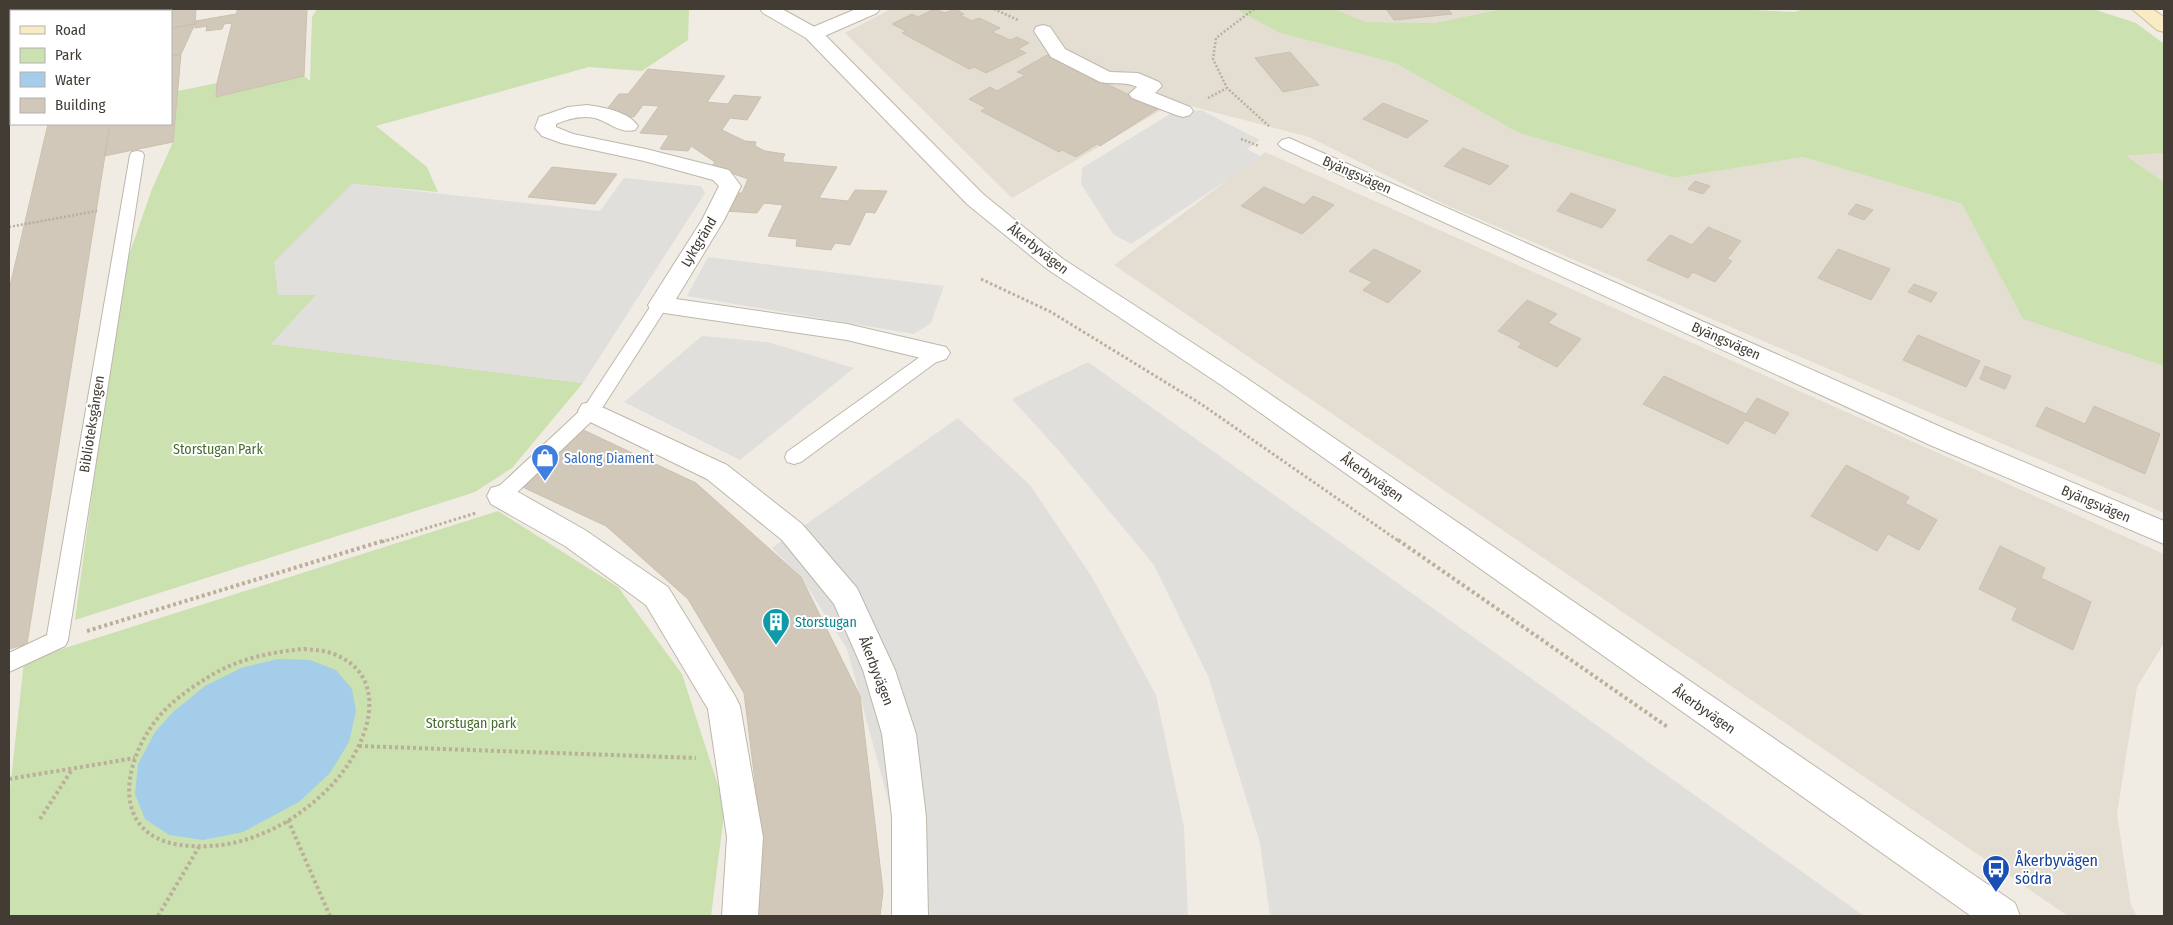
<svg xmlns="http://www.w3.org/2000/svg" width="2173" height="925" viewBox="0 0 2173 925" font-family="'Fira Sans Condensed',sans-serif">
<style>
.residential{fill:#e4ded2}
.green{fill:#cbe1b0}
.parking{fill:#e1dfdc}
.water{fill:#a4cde9}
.building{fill:#d1c8ba;stroke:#cbc0ae}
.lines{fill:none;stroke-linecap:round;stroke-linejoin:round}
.service-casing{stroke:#beb7aa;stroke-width:2}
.pedestrian-casing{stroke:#beb7aa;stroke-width:2}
.minor-casing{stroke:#beb7aa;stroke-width:2}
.tertiary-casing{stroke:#beb7aa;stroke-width:2}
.secondary-casing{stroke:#ccbe97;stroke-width:2}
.path-far2{stroke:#bbaf9a;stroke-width:2.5;stroke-dasharray:2 2;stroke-linecap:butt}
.path-far1{stroke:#bbaf9a;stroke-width:3;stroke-dasharray:2.5 2.5;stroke-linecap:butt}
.path{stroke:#bbaf9a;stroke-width:4;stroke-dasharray:3 3;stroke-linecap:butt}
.service{fill:#fff;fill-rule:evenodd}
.pedestrian{fill:#fff;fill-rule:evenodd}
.minor{fill:#fff;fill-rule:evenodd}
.tertiary{fill:#fff;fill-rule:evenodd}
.secondary{fill:#f9ecc5;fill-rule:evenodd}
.labels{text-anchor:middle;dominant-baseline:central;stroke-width:4;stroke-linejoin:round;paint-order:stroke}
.street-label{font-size:14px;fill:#423c34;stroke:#fff}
.park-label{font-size:14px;fill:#466d2d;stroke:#fff}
.shop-label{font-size:14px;fill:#366cbe;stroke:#fff;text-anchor:start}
.culture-label{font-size:14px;fill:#0d838f;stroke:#fff;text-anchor:start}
.near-transit-label{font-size:16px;fill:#164399;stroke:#fff;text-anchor:start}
</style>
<rect width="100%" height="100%" fill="#f0ece4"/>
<path class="residential" d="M 891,9 L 1235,9 L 1280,33 L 1395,63 L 1519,133 L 1674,178 L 1803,157 L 1962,204 L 2023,319 L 2164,366 L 2164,513 L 1444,204 L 1309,137 L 1175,102 L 1012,198 L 845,33 Z
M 1335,9 L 1502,9 L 1434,23 L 1366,22 Z
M 1265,152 L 2164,554 L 2164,643 L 2137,687 L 2117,814 L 2131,905 L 2137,916 L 2068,916 L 1114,265 Z
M 2164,153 L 2164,182 L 2125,156 Z"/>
<path class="green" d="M 317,9 L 689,9 L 688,40 L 642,71 L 589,67 L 376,126 L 427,167 L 438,192 L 352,184 L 317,294 L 272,344 L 583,383 L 512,468 L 475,492 L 75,620 L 121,278 L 152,189 L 173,142 L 178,91 L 217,83 L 216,97 L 304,76 L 310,81 L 312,17 Z
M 1235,9 L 1335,9 L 1366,22 L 1434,23 L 1502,9 L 1731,9 L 1795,12 L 1803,9 L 2093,9 L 2136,23 L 2164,44 L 2164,153 L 2126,156 L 2164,182 L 2164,366 L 2023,319 L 1962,204 L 1803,157 L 1674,178 L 1519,133 L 1395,63 L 1280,33 Z
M 498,511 L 618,587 L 682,674 L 725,807 L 711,916 L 9,916 L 9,798 L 24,661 Z"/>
<path class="parking" d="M 1201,110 L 1260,140 L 1247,149 L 1262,157 L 1131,244 L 1113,234 L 1081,184 L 1082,168 L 1170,114 Z
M 624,178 L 701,186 L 705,193 L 583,383 L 271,344 L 316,295 L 278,295 L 274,262 L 352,184 L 600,211 Z
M 708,257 L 944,286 L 931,323 L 914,334 L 687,296 Z
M 702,336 L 768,342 L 854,368 L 740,460 L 624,402 Z
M 1088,362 L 1864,916 L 1270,916 L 1260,843 L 1208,676 L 1154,565 L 1060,452 L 1012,399 Z
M 958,418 L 1030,485 L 1092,577 L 1156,695 L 1184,827 L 1188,916 L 892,916 L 892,814 L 847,649 L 801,577 L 772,548 Z"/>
<path class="water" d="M 278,659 L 310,660 L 336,670 L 352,689 L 356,711 L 349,742 L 330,773 L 299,802 L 243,832 L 203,840 L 169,835 L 145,819 L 135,794 L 138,764 L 155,732 L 173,712 L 205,686 L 241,668 Z"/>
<path class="building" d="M 75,9 L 128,9 L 127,11 L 74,11 Z
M 128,9 L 196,9 L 195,24 L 171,28 L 171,11 L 127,11 Z
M 238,9 L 307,9 L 304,76 L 216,97 L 217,83 L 232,23 L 224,24 L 222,29 L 206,31 L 207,26 L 195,28 L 196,21 L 236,14 Z
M 934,9 L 945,13 L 955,9 L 964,14 L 960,15 L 972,21 L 979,18 L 1000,28 L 992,32 L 1010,40 L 1017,37 L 1029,43 L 1018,49 L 1026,53 L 986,73 L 974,67 L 969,69 L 902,33 L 906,31 L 892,24 L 912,14 L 918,17 Z
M 1386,9 L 1448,9 L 1452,14 L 1394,20 Z
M 195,24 L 181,54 L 171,56 L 171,28 Z
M 1290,52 L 1319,85 L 1283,92 L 1255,58 Z
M 181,54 L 173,142 L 104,156 L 110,124 L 171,124 L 171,56 Z
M 1047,55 L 1158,109 L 1100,146 L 1097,144 L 1076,157 L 1062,150 L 1059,152 L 981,111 L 986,108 L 969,99 L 990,87 L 997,91 L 1025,75 L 1017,72 Z
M 648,69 L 725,76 L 707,102 L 728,104 L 734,95 L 761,97 L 747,120 L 730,118 L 722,130 L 745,141 L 756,142 L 755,146 L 765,151 L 785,154 L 783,158 L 783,162 L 837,167 L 819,198 L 848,201 L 855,190 L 887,191 L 875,213 L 866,212 L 850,245 L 835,243 L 831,250 L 796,246 L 797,239 L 768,236 L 783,205 L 764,203 L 757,213 L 725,211 L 733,193 L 742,193 L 748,179 L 712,166 L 715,162 L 691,146 L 688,151 L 660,149 L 669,135 L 640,133 L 659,106 L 643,105 L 634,117 L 610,116 L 603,114 L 619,94 L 628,94 Z
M 1383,103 L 1428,121 L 1407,138 L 1363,119 Z
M 48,124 L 110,124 L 27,644 L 9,649 L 9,290 Z
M 1463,148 L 1509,166 L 1490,185 L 1444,166 Z
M 552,167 L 617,174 L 595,204 L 528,197 Z
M 1695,181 L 1710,186 L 1703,194 L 1688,189 Z
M 1264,187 L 1304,205 L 1313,196 L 1334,205 L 1302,234 L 1241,206 Z
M 1571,193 L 1616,210 L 1602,228 L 1557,211 Z
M 1856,204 L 1873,210 L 1864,220 L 1848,214 Z
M 1708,227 L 1741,241 L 1727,259 L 1732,261 L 1715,282 L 1693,272 L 1688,278 L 1647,260 L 1670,235 L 1692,245 Z
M 1374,249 L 1421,271 L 1388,303 L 1363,290 L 1372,282 L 1349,271 Z
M 1838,249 L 1890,269 L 1871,300 L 1818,278 Z
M 1914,284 L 1937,293 L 1931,302 L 1908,292 Z
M 1527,300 L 1557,314 L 1548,323 L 1581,339 L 1557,367 L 1518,347 L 1522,343 L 1498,331 Z
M 1918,335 L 1980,361 L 1966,387 L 1903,360 Z
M 1985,366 L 2011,376 L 2005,389 L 1980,379 Z
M 1664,376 L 1746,414 L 1757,398 L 1789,413 L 1775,434 L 1745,420 L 1728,444 L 1643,404 Z
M 2094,406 L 2160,434 L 2145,474 L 2036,426 L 2046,407 L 2085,424 Z
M 577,427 L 696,483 L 801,577 L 860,696 L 883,891 L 880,916 L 758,916 L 760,821 L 744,693 L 688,599 L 606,526 L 516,484 Z
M 1846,465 L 1909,497 L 1905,503 L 1937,520 L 1919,550 L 1888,534 L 1877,551 L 1811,516 Z
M 2000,546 L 2045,568 L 2041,578 L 2091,602 L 2073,650 L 2012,620 L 2017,608 L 1979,589 Z"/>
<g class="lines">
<defs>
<path id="service" d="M 137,151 L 142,152 L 144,155 L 68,640 L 65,646 L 9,672 L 9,653 L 47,635 L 130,155 L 132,152 Z
M 660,300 L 666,301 L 668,305 L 597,416 L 508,501 L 501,503 L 494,501 L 491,496 L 494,491 L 585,406 L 654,301 Z
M 937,347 L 943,349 L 946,353 L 943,357 L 801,462 L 794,464 L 787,462 L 785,457 L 787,452 L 931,349 Z"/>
<path id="pedestrian" d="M 23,9 L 41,9 L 40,11 L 22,11 Z
M 11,71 L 11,91 L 9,92 L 9,72 Z
M 501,485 L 511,488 L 585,530 L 668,587 L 735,696 L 740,706 L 763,837 L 758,916 L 722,916 L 727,837 L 708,709 L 646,605 L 565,546 L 491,504 L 487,496 L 491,488 Z"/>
<path id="minor" d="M 856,9 L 880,9 L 877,13 L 820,38 L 813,40 L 806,38 L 804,34 L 806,30 Z
M 1043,25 L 1050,27 L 1065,49 L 1110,72 L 1138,73 L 1159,82 L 1162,86 L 1155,93 L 1190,107 L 1193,111 L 1190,115 L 1183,117 L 1176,115 L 1132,98 L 1129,94 L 1137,87 C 1125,81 1113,85 1100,82 L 1051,57 L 1034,31 L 1036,27 Z
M 587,105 C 603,107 629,112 638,126 L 635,130 C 620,134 609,122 595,118 C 581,115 568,119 556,124 L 556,127 L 573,134 L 646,149 L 729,170 L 741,186 L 724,220 L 676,299 L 847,324 L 946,347 L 950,353 L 946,359 L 937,362 L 847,340 L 651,311 L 648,305 L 702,220 L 719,186 L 713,180 L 644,161 L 561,143 L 542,136 L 535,128 L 539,117 L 568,107 Z
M 1289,138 L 1950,431 L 2164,521 L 2164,544 L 1930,445 L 1282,148 L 1278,144 L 1282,140 Z
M 591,402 L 727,465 L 802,524 L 857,588 L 895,670 L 916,734 L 926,817 L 928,916 L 892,916 L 892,817 L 882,734 L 863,670 L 834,604 L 782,540 L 707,479 L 582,418 L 578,411 L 582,404 Z"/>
<path id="tertiary" d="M 760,9 L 782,9 L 820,30 L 983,194 L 1063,259 L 1239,373 L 2015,903 L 2020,916 L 1971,916 L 1221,385 L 1047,269 L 967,204 L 806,38 L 763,13 Z"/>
<path id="secondary" d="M 2132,9 L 2152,9 L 2164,17 L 2164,32 L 2157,30 Z"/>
</defs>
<use href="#service" class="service-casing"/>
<use href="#pedestrian" class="pedestrian-casing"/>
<use href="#minor" class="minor-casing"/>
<use href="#tertiary" class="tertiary-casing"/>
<use href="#secondary" class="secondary-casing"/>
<path class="path-far2" d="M 994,9 L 1018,20
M 1254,9 L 1216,38 L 1213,59 L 1227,88 L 1270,127
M 1208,98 L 1227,88
M 1241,139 L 1259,146
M 9,227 L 97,211"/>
<path class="path-far1" d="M 981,279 L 1051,312 L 1201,404 L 1400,542
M 382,542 L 476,513"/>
<path class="path" d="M 1398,540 L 1669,728
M 87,631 L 386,540
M 304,649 C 314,650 324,650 334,654 C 386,675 372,730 347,766 C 332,788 309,808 286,822 C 256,839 226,848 192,846 C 117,843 117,778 151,727 C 164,707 187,690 207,678 C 236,659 270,652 304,649 Z
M 359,746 L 696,758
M 9,779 L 135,758
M 40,819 L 71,771
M 288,820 L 330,916
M 158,916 L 199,847"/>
<use href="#service" class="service"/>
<use href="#pedestrian" class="pedestrian"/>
<use href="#minor" class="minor"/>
<use href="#tertiary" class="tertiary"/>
<use href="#secondary" class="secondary"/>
</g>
<defs>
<symbol id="shop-pin" viewBox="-11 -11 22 30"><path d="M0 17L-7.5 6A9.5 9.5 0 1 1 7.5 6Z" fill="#3f7fe0" stroke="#fff"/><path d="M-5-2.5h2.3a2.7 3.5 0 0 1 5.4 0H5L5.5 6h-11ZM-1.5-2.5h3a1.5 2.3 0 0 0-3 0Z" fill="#fff"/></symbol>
<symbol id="building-pin" viewBox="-11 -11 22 30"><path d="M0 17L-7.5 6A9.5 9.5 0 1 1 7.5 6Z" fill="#0f9aa8" stroke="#fff"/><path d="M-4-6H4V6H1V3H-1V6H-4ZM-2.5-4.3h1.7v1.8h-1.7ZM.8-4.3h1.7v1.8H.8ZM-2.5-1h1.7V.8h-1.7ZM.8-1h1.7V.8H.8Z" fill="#fff"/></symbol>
<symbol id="bus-pin" viewBox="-11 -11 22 30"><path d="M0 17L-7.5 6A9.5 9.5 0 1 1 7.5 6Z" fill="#1a4fb4" stroke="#fff"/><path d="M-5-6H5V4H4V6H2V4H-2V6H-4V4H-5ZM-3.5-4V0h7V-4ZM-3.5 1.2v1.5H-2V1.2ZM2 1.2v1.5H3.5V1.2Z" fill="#fff"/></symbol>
</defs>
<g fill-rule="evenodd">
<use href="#shop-pin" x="529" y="442" width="32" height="43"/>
<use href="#building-pin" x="760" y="606" width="32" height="43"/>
<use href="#bus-pin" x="1980" y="853" width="32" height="43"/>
</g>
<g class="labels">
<g class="street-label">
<text transform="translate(1357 175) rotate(24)">Byängsvägen</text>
<text transform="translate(699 242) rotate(-59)">Lyktgränd</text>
<text transform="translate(1038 249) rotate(38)">Åkerbyvägen</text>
<text transform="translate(1726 341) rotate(24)">Byängsvägen</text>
<text transform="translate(92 424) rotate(-81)">Biblioteksgången</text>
<text transform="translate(1372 478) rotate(35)">Åkerbyvägen</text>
<text transform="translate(2096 504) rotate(23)">Byängsvägen</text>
<text transform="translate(876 671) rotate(69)">Åkerbyvägen</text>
<text transform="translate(1704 710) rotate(35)">Åkerbyvägen</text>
</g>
<g class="park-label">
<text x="218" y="449">Storstugan Park</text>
<text x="471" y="723">Storstugan park</text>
</g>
<g class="shop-label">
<text x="564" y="458">Salong Diament</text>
</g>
<g class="culture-label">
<text x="795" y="622">Storstugan</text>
</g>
<g class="near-transit-label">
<text x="2015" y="860">Åkerbyvägen<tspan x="2015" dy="18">södra</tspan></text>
</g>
</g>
<rect width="2173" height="925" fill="none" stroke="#423c34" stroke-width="20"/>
<rect x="10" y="10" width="162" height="115" fill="#ffffff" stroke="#b3b1ae"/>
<rect x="20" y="26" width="25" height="8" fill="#f9ecc5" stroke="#b3b1ae"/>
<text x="55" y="35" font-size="15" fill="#423c34">Road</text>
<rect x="20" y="48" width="25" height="15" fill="#cbe1b0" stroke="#b3b1ae"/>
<text x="55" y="60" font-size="15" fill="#423c34">Park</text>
<rect x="20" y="72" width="25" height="15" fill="#a4cde9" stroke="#b3b1ae"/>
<text x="55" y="85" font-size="15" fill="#423c34">Water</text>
<rect x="20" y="98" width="25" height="15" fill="#d1c8ba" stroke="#b3b1ae"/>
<text x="55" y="110" font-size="15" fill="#423c34">Building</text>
</svg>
